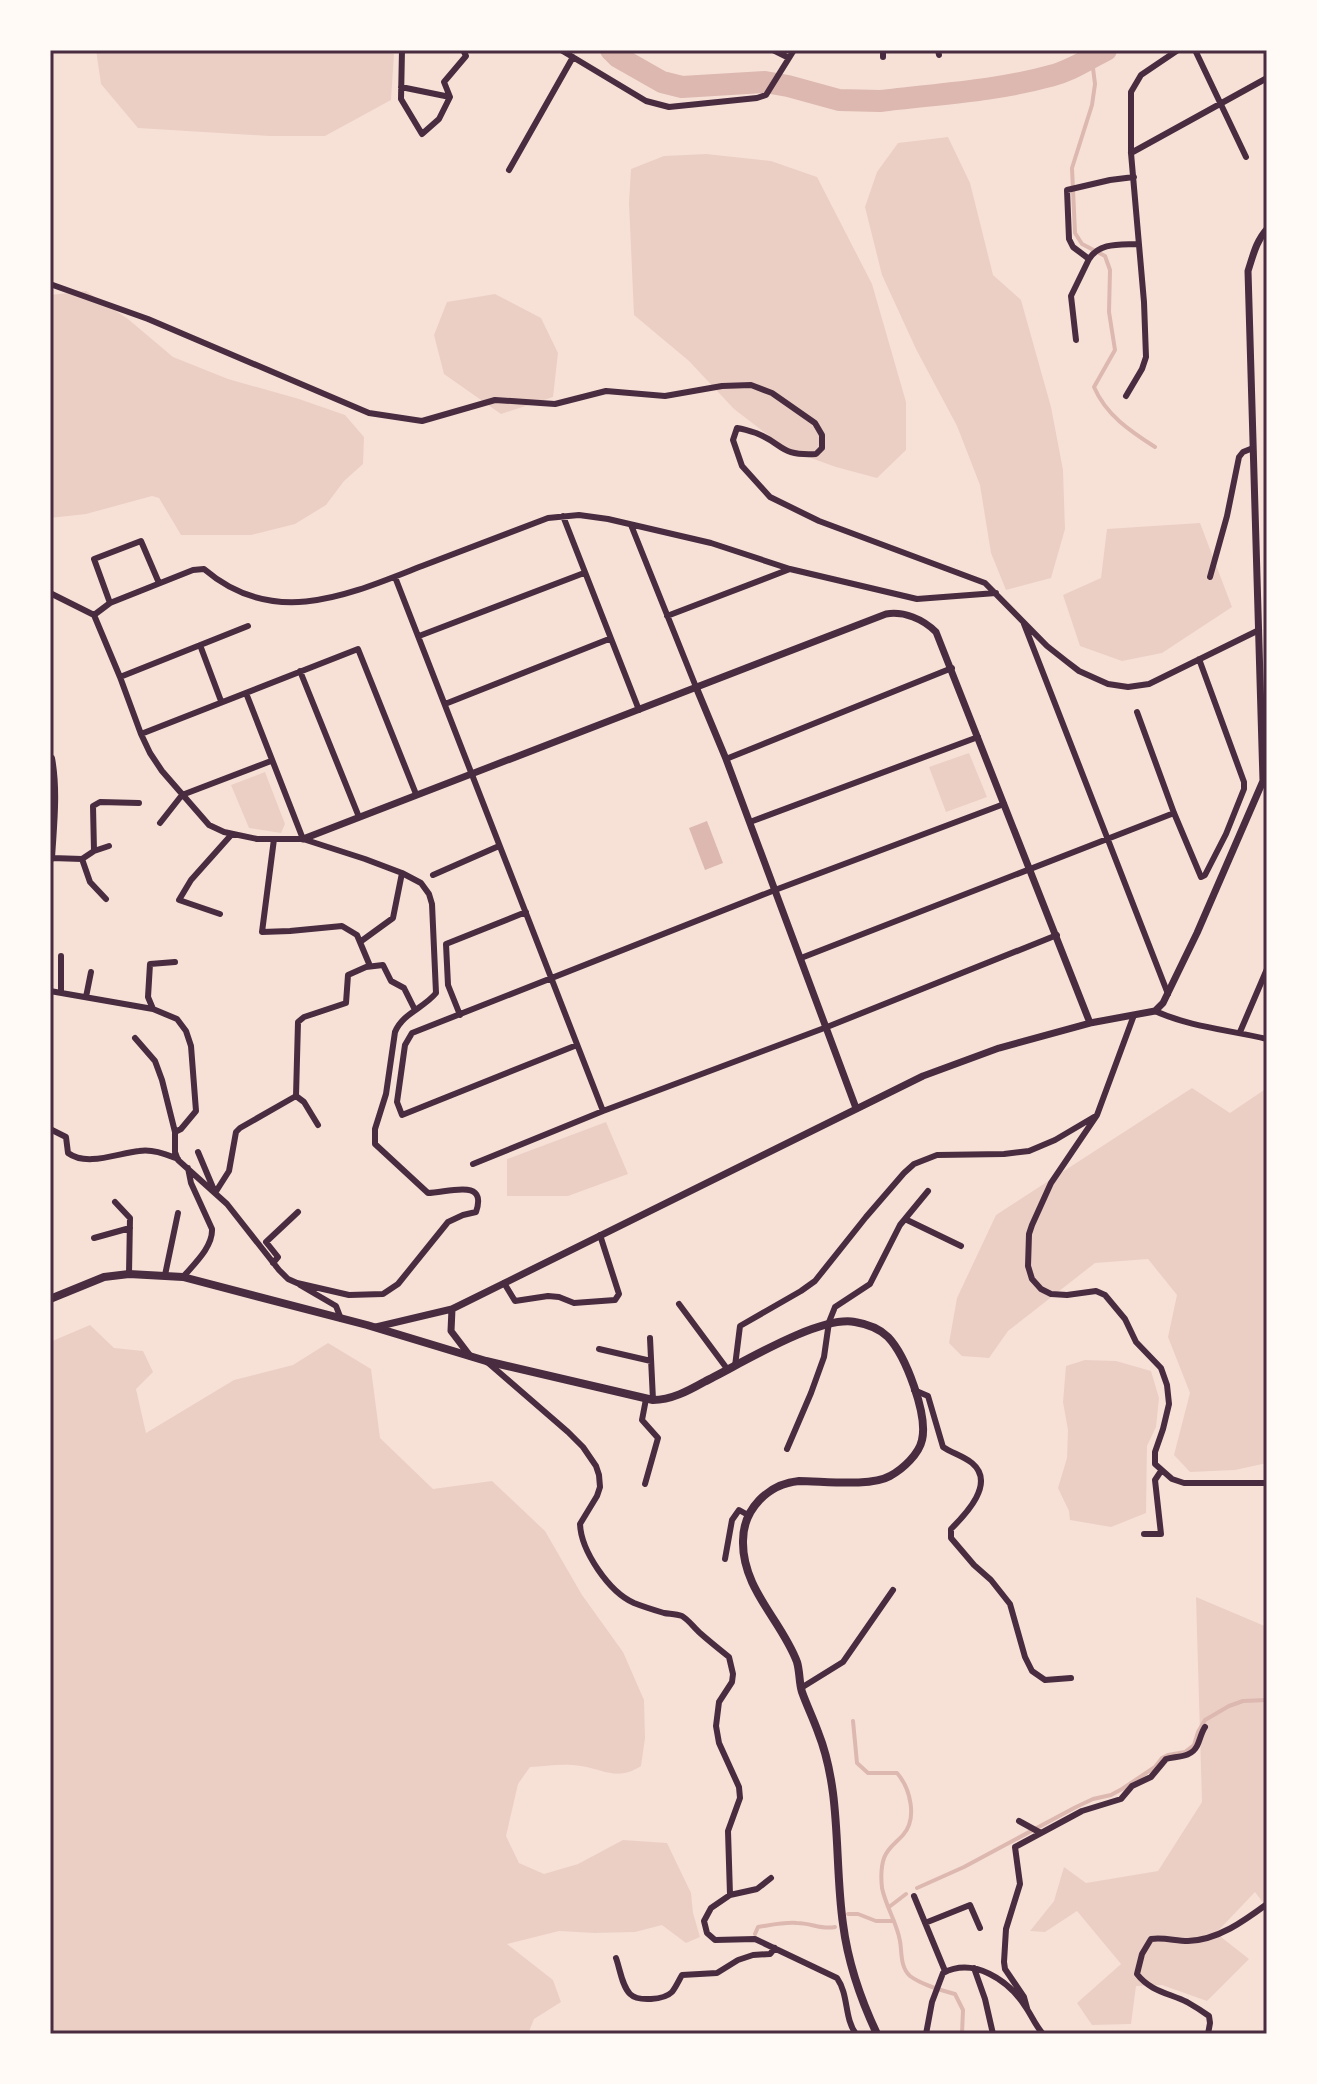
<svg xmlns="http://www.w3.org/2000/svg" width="1317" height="2084" viewBox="0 0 1317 2084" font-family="Mulish,sans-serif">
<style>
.green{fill:#ebcfc5}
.water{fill:#dcb8b0}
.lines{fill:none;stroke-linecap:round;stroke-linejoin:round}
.stream{stroke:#dcb8b0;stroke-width:4}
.river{stroke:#dcb8b0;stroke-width:22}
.minor{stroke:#4a2c40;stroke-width:6}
.tertiary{stroke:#4a2c40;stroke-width:7}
.secondary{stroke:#4a2c40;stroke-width:8}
.neatline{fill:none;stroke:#4a2c40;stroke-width:3}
</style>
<rect width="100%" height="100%" fill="#f7e1d7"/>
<path class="green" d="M 96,50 L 387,50 L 394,54 L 391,100 L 325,136 L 269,136 L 138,128 L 101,84 Z
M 948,137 L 970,183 L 993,275 L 1021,300 L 1051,407 L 1063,470 L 1065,529 L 1051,578 L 1006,590 L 991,553 L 980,485 L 957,426 L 916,349 L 882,275 L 865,207 L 877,172 L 898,143 Z
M 706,154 L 771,161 L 817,177 L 872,284 L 906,402 L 906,450 L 877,478 L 836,467 L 786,449 L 734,409 L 689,361 L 634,315 L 629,203 L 631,169 L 664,156 Z
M 86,291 L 128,319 L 173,357 L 228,379 L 299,399 L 345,415 L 364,437 L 363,464 L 344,481 L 326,505 L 295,524 L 251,535 L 181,535 L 159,498 L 152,496 L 86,514 L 50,518 L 50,295 Z
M 495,294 L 541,318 L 558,353 L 553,397 L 501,414 L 444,374 L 434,335 L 447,302 Z
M 1200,523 L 1232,607 L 1162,653 L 1122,661 L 1080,646 L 1063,595 L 1101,578 L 1107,529 Z
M 969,753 L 987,797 L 946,812 L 929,767 Z
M 265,772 L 285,824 L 281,833 L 249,828 L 231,785 Z
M 1192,1088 L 1230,1113 L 1267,1088 L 1267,1463 L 1235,1470 L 1190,1472 L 1174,1455 L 1190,1393 L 1168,1337 L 1177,1295 L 1148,1259 L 1095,1263 L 1008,1331 L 989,1358 L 962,1356 L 949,1343 L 957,1298 L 996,1215 Z
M 606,1122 L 628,1174 L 568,1196 L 507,1196 L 507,1159 Z
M 90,1325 L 114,1348 L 143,1351 L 153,1372 L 136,1389 L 146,1433 L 234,1380 L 293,1365 L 328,1343 L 371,1369 L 380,1438 L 433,1489 L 492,1481 L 545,1531 L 582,1595 L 623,1652 L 644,1700 L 645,1738 L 641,1766 C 618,1781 605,1770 581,1766 C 564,1763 546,1766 530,1767 L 518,1784 L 506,1836 L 519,1863 L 544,1874 L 578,1864 L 623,1840 L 667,1843 L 691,1893 L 693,1913 L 700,1937 L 686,1943 L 662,1925 L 635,1932 L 594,1933 L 559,1931 L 507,1944 L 553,1980 L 561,2002 L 534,2019 L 528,2034 L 50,2034 L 50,1342 Z
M 1085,1360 L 1116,1361 L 1151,1371 L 1159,1398 L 1156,1427 L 1147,1446 L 1146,1513 L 1111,1527 L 1070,1520 L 1069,1511 L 1058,1488 L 1067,1458 L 1068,1430 L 1063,1402 L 1066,1366 Z
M 1196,1597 L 1267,1627 L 1267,1908 L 1255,1892 L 1216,1933 L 1249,1959 L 1207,2001 L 1162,1985 L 1136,1986 L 1131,2024 L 1092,2025 L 1077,2003 L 1121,1964 L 1077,1911 L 1045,1932 L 1030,1931 L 1054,1901 L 1064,1867 L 1086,1883 L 1158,1871 L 1202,1802 Z"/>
<path class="water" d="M 707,821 L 723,863 L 705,870 L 689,828 Z"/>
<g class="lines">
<path class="stream" d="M 1088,59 L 1093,68 L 1095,84 L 1092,105 L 1072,168 L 1075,233 L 1082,244 L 1105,256 L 1110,270 L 1109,312 L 1115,350 L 1094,387 C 1106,415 1130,431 1155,447
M 853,1721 L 857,1763 L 868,1773 L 897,1773 C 910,1788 918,1818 903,1835 C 896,1843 888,1847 884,1858 C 881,1867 881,1879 882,1888 C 886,1907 897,1923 900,1941 C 902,1952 900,1967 910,1976 C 922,1985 941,1990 955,1994 L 963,2010 L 962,2034
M 917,1888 L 964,1867 L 1076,1807 L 1093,1799 L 1111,1795 L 1122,1789 L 1155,1767 L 1162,1758 L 1168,1755 L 1185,1752 L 1194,1745 L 1198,1732 L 1205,1720 L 1229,1706 L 1243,1701 L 1267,1700
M 889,1907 L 906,1894
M 848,1914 L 858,1914 L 876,1921 L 894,1921
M 755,1934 L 758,1927 C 771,1925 784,1922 797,1923 C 811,1923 822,1930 835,1927"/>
<path class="river" d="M 611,50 L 618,57 L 662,82 L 682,87 L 765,82 L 788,86 L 839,100 L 880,101 C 936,94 996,91 1050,76 C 1071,71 1088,59 1106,50"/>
<path class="minor" d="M 402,50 L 401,99 L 422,134 L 439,119 L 450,97 L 444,82 L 466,56 L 463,50
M 561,50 L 646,101 L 669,107 L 757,98 L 766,95 L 794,50
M 773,50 L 789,58
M 883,50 L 883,57
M 938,50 L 939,55
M 1195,50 L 1246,157
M 401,87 L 450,97
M 1131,153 L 1267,78
M 509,170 L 573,57
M 1134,177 L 1110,180 L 1067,190 L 1069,239 L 1073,247 L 1089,259 C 1100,242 1120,245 1138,244
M 50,284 L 148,319 L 369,413 L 422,421 L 495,400 L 555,404 L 606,391 L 665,396 L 722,386 L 751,385 L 772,393 L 815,423 L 822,435 L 822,448 L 816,454 C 779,456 784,444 756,433 C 750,431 743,429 737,428 L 733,440 L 742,466 L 770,497 L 819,521 L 985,583 L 1047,646 L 1066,661 L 1079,671 L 1108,684 L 1128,687 L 1149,684 L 1259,630
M 1076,340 L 1071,296 L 1089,259
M 1126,396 L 1142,369 L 1146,357 L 1144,302 L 1131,153 L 1131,92 L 1141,75 L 1178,50
M 563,516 L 639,710
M 631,525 L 696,687
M 395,577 L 603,1111
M 1210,577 L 1227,516 L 1239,457 L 1243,452 L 1253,448
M 50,593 L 94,615 L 120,677 L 141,734 L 150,753 L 162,771 L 209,825 L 224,832 L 257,839 L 303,839 L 365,859 L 402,873 L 421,883 L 429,894 L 432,904 L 436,993 C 424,1008 403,1013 395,1032 L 386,1094 L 375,1129 L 375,1144 L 428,1193 C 447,1193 488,1177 476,1212 L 463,1215 L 448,1222 L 398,1284 L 383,1294 L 349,1295 L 297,1283 L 288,1279 L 279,1270 L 227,1204 L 178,1160 L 175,1152 L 175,1132 L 162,1080 L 155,1061 L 135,1038
M 110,603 L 94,559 L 141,541 L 159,583
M 94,615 L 110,603 L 193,570 L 204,569 C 274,629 348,595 422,566 C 464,550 506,534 548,518 L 579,515 L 608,519 L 711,543 L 790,569 L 917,599 L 996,593
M 667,616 L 790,569
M 1024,624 L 1168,994
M 419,636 L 584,573
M 200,645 L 221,701
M 300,671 L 359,817
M 120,677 L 248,626
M 246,693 L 303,839
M 445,704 L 609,639
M 1137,712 L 1174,813 L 1201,877 L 1205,875 L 1226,834 L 1244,789 L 1244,782 L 1199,659
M 141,734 L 358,649 L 416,794
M 726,759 L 952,668
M 750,822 L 978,737
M 160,823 L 182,795 L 271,761
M 274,839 L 262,932 L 290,931 L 342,926 L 357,935 L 370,966
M 94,851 L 109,846
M 52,858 L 82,859 L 94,851 L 93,806 L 100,802 L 139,803
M 82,859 L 90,882 L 106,899
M 50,861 L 52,858 C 54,825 58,791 52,758
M 433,875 L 499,846
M 220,914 L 179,900 L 191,880 L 232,834
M 360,942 L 393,918 L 402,873
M 61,956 L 61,993
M 801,958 L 1174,813
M 50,991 L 153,1009 L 177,1019 L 186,1031 L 191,1046 L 196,1111 L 181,1129 L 175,1132
M 86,997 L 91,972
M 153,1009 L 148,997 L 150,964 L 175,962
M 1155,1011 C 1190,1027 1230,1030 1267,1039
M 460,1015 L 448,985 L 446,944 L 526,912
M 1134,1015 L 1097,1115 L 1051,1183 L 1032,1225 L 1029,1234 L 1028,1266 L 1032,1279 L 1041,1289 L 1051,1294 L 1067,1295 L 1096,1291 L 1105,1295 L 1125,1319 L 1136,1342 L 1161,1368 L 1167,1385 L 1169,1404 L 1163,1429 L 1155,1452 L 1155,1464 L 1172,1479 L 1184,1483 L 1267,1483
M 1240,1032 L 1267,969
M 577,1045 L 402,1115 L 397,1102 L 405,1045 L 412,1033 L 775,890 L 1004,804
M 296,1096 L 304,1102 L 318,1125
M 50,1129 L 66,1137 L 68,1153 C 87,1167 118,1153 139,1151 C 153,1149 165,1154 178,1159
M 198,1152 L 214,1190
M 473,1164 L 603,1111 L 827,1027 L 1057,935
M 215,1193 L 229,1171 L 236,1132 L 240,1128 L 296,1096 L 298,1022 L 304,1017 L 346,1003 L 348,975 L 366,967 L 383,965 L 391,981 L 404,988 L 415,1010
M 115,1202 L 130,1218 L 129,1274
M 905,1219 L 961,1246
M 94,1238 L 130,1228
M 273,1263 L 278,1257 L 266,1242 L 298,1212
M 165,1275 L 178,1213
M 183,1277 C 194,1264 213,1247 212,1229 L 191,1183 L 188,1168
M 504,1283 L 515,1301 L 548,1296 L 559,1297 L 574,1303 L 615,1300 L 619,1294 L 600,1235
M 300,1285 L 336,1306 L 341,1319
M 679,1304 L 728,1370
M 650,1338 L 653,1400
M 599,1349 L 651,1361
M 486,1361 L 568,1432 L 583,1447 L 596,1466 L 599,1475 L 600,1487 L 597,1496 L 580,1524 C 581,1551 609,1592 634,1603 C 644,1607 654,1610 664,1613 C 669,1614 676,1614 682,1616 C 689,1620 694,1628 700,1633 C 709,1641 719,1649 729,1657 L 733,1674 L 732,1682 L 719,1702 L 716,1726 L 719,1743 L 739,1787 L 740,1798 L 728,1831 L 730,1895 L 711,1908 L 704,1921 L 707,1933 L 715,1940 L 755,1939 L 837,1978 C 849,1995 844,2018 856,2034
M 735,1366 L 740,1326 L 801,1291 L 815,1281 L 866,1217 L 904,1173 L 914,1164 L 937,1155 L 1004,1154 L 1029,1151 L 1055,1140 L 1094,1117
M 914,1390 L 928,1396 L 943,1447 C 952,1453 963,1456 972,1463 C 996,1483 966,1514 951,1529 L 951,1538 L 974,1565 L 991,1580 L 1010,1604 L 1025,1657 L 1032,1671 L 1045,1680 L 1071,1678
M 787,1449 L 811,1393 L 824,1357 L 829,1322 L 835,1307 L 870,1284 L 900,1225 L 928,1191
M 645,1484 L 658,1438 L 642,1420 L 646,1399
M 1144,1534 L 1161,1534 L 1155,1480 L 1161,1471
M 725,1559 L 732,1520 L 739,1510 L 748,1515
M 801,1688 L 843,1662 L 893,1590
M 1019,1821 L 1039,1832
M 730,1895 L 757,1889 L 771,1878
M 914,1896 L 945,1971
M 925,1923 L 970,1905 L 980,1928
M 616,1958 C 620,1969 622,1986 630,1994 C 638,2002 664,2000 672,1992 C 676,1987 679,1980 682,1975 L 717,1973 L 738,1960 L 753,1955 L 770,1954 L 775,1948
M 974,1968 L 985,1999 L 993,2034
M 1027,2008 L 1024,1997 L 1005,1969 L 1004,1962 L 1006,1929 L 1020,1884 L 1015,1847 L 1082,1811 L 1121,1799 L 1132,1786 L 1151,1777 L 1166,1759 C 1176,1756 1191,1758 1197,1746 C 1200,1740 1201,1733 1205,1727
M 926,2034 L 932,2002 L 943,1973 C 974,1957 1008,1980 1025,2006 C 1032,2016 1035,2025 1043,2034
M 1208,2034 L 1210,2023 L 1209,2016 C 1202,2011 1194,2006 1187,2002 C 1168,1993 1150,1991 1137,1974 L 1142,1954 L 1151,1939 C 1164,1937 1175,1941 1188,1941 C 1218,1940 1244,1921 1267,1904"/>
<path class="tertiary" d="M 696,687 L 726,759 L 856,1108
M 303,839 L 886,614 C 904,611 923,619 936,632 L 1090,1023
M 376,1327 L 452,1309
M 470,1356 L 451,1331 L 452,1309 L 923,1076 L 999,1048 L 1090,1023 L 1155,1011 L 1163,1003 L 1197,933 L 1263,781 L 1248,271 C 1253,256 1256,241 1267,229"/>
<path class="secondary" d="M 50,1299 L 104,1277 L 129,1274 L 183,1277 L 367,1325 L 486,1361 L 653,1400 C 671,1400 688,1391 704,1382 C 739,1365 819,1315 855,1322 C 867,1324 880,1329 888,1337 C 906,1356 928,1415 922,1440 C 919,1454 903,1469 890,1476 C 871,1487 823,1481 799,1481 C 768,1484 743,1509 743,1541 C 742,1589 782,1621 797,1662 C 800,1672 799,1683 802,1692 C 807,1706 813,1718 818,1732 C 842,1792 834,1861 843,1924 C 848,1963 860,1998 877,2034"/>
</g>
<rect width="1317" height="2084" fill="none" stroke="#fffaf5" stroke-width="104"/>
<rect x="52" y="52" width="1213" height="1980" class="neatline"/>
</svg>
